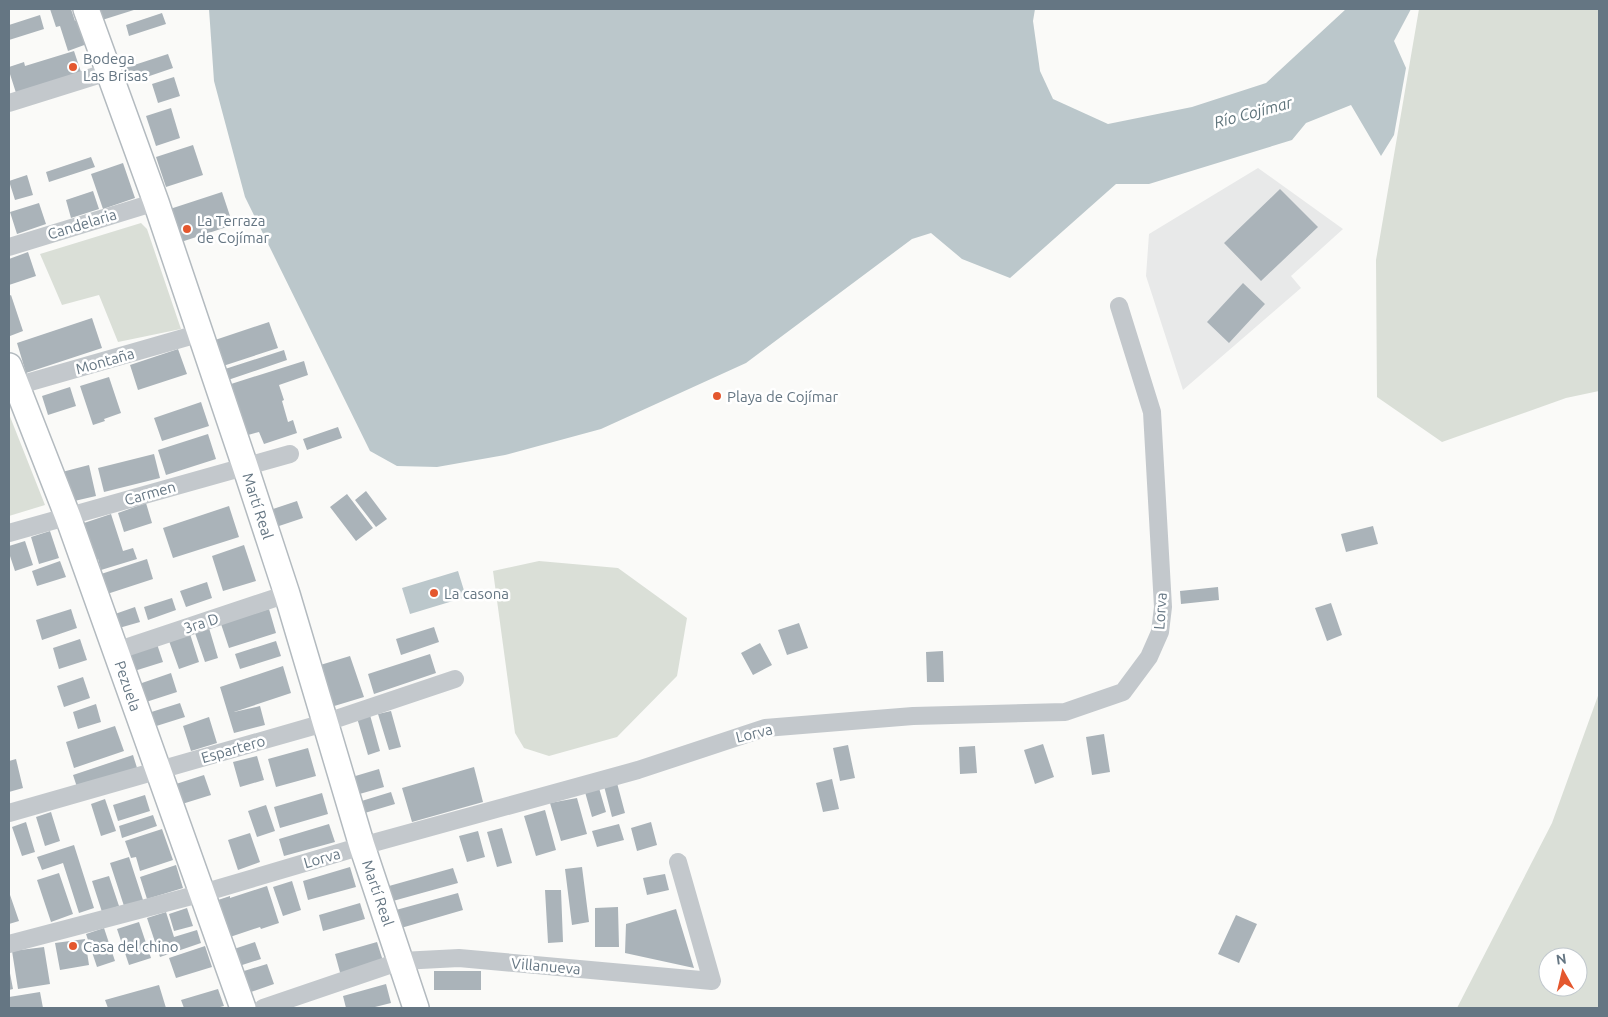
<svg xmlns="http://www.w3.org/2000/svg" width="1608" height="1017" viewBox="0 0 1608 1017" font-family="Ubuntu,sans-serif">
<style>
.built{fill:#e8e9e9}
.green{fill:#dadfd7;fill-rule:evenodd}
.water{fill:#bbc7cb}
.building{fill:#aab3b9}
.lines{fill:none;stroke-linecap:round;stroke-linejoin:round}
.secondary-casing{stroke:#b3babf;stroke-width:28}
.minor{stroke:#c3c8cc;stroke-width:18}
.secondary{stroke:#fff;stroke-width:25}
.poi-dot{fill:#e4572e;stroke:#fff;stroke-width:2}
.labels{text-anchor:middle;dominant-baseline:central;stroke-width:5;stroke-linejoin:round;paint-order:stroke}
.poi-label{font-size:15px;fill:#657683;stroke:#fff;text-anchor:start}
.street-label{font-size:15px;fill:#657683;stroke:#fff}
.water-label{font-size:16px;font-style:italic;fill:#60757c;stroke:#fff}
</style>
<rect width="100%" height="100%" fill="#fafaf8"/>
<path class="built" d="M 1258,168 L 1343,229 L 1291,276 L 1301,288 L 1183,390 L 1146,276 L 1149,234 Z"/>
<path class="green" d="M 1419,9 L 1599,9 L 1599,391 L 1566,398 L 1442,442 L 1377,397 L 1376,260 Z
M 141,223 L 147,229 L 181,329 L 118,342 L 99,295 L 62,305 L 40,254 Z
M 9,414 L 45,505 L 9,516 Z
M 539,561 L 618,568 L 687,618 L 677,676 L 617,737 L 549,756 L 524,748 L 515,733 L 493,571 Z
M 1599,693 L 1599,1008 L 1457,1008 L 1552,823 ZM 1548,957 L 1578,957 L 1578,987 L 1548,987 Z"/>
<path class="water" d="M 209,9 L 1035,9 L 1033,21 L 1040,71 L 1053,99 L 1108,124 L 1192,107 L 1266,83 L 1346,9 L 1411,9 L 1394,41 L 1406,68 L 1394,135 L 1381,156 L 1351,105 L 1306,123 L 1292,140 L 1149,184 L 1116,184 L 1010,278 L 962,259 L 931,233 L 912,239 L 746,363 L 601,429 L 505,455 L 437,467 L 397,466 L 370,451 L 245,197 L 214,81 Z
M 458,571 L 466,597 L 410,614 L 402,588 Z"/>
<path class="building" d="M 50,9 L 71,9 L 75,21 L 79,20 L 87,44 L 68,51 L 60,26 L 56,27 Z
M 95,9 L 137,9 L 99,21 Z
M 162,13 L 166,24 L 129,36 L 126,25 Z
M 40,15 L 44,29 L 9,40 L 9,25 Z
M 74,51 L 82,75 L 17,96 L 9,71 L 9,67 L 24,62 L 25,66 Z
M 168,54 L 173,68 L 129,83 L 125,68 Z
M 174,77 L 180,96 L 158,103 L 152,84 Z
M 171,108 L 180,138 L 156,146 L 146,116 Z
M 193,145 L 203,175 L 166,187 L 156,157 Z
M 91,157 L 95,167 L 49,182 L 46,172 Z
M 123,163 L 135,198 L 103,209 L 91,174 Z
M 27,175 L 33,195 L 15,200 L 9,181 Z
M 1280,189 L 1318,227 L 1261,281 L 1224,243 Z
M 93,191 L 99,209 L 71,218 L 66,200 Z
M 222,192 L 233,225 L 181,242 L 170,209 Z
M 39,203 L 46,224 L 17,234 L 10,212 Z
M 28,252 L 36,276 L 9,285 L 9,259 Z
M 1243,283 L 1265,304 L 1229,343 L 1207,322 Z
M 11,295 L 23,331 L 10,336 L 9,296 Z
M 92,318 L 102,348 L 26,373 L 17,343 Z
M 269,322 L 278,348 L 223,366 L 215,340 Z
M 178,349 L 187,374 L 138,390 L 130,365 Z
M 284,350 L 287,360 L 228,380 L 225,369 Z
M 304,361 L 308,375 L 279,385 L 284,400 L 282,401 L 288,422 L 293,420 L 297,433 L 264,444 L 259,432 L 248,435 L 231,384 Z
M 109,377 L 121,413 L 104,419 L 105,421 L 93,425 L 80,386 Z
M 70,387 L 76,406 L 48,415 L 42,396 Z
M 201,402 L 209,426 L 162,441 L 154,418 Z
M 338,427 L 342,438 L 307,450 L 303,439 Z
M 208,434 L 216,459 L 166,475 L 158,450 Z
M 154,454 L 160,478 L 104,492 L 98,468 Z
M 89,465 L 96,496 L 70,502 L 62,472 Z
M 366,491 L 387,519 L 376,527 L 355,500 Z
M 347,494 L 373,528 L 356,541 L 330,507 Z
M 297,501 L 303,518 L 276,527 L 270,510 Z
M 146,503 L 152,523 L 124,532 L 118,513 Z
M 229,506 L 239,537 L 173,558 L 163,528 Z
M 111,514 L 123,551 L 133,548 L 137,559 L 101,570 L 98,559 L 94,561 L 81,524 Z
M 1373,526 L 1378,544 L 1346,552 L 1341,534 Z
M 50,531 L 59,558 L 39,564 L 31,537 Z
M 25,541 L 33,565 L 15,571 L 9,553 L 9,546 Z
M 244,545 L 256,581 L 223,591 L 212,556 Z
M 147,559 L 153,579 L 104,595 L 98,575 Z
M 60,561 L 66,577 L 37,586 L 32,571 Z
M 207,582 L 212,598 L 186,607 L 180,591 Z
M 1218,587 L 1219,600 L 1181,604 L 1180,591 Z
M 172,598 L 176,610 L 148,620 L 144,607 Z
M 1331,603 L 1342,635 L 1327,641 L 1315,608 Z
M 135,607 L 140,622 L 119,628 L 115,614 Z
M 71,609 L 77,628 L 42,640 L 36,620 Z
M 269,609 L 276,633 L 229,648 L 221,624 Z
M 799,623 L 808,648 L 787,655 L 778,630 Z
M 434,627 L 439,642 L 401,655 L 396,639 Z
M 209,628 L 218,658 L 205,662 L 195,633 Z
M 190,634 L 199,662 L 179,669 L 169,641 Z
M 80,639 L 87,660 L 59,669 L 53,648 Z
M 276,641 L 281,656 L 240,669 L 235,654 Z
M 760,643 L 772,665 L 753,675 L 741,653 Z
M 157,644 L 163,662 L 131,672 L 125,654 Z
M 943,651 L 944,682 L 927,682 L 926,652 Z
M 430,654 L 436,673 L 374,694 L 368,674 Z
M 350,656 L 364,697 L 331,707 L 317,666 Z
M 283,666 L 291,693 L 234,712 L 260,706 L 265,725 L 234,733 L 220,687 Z
M 171,673 L 177,692 L 146,702 L 139,684 Z
M 83,677 L 90,698 L 64,707 L 57,686 Z
M 180,703 L 185,717 L 150,728 L 145,714 Z
M 96,704 L 101,722 L 78,729 L 73,712 Z
M 391,711 L 401,747 L 389,750 L 378,714 Z
M 370,715 L 380,751 L 368,755 L 357,718 Z
M 209,717 L 217,743 L 191,751 L 183,726 Z
M 115,726 L 124,751 L 74,768 L 66,742 Z
M 1104,734 L 1110,772 L 1092,775 L 1086,737 Z
M 1043,744 L 1054,777 L 1035,784 L 1024,750 Z
M 848,745 L 855,778 L 840,781 L 833,748 Z
M 975,746 L 977,773 L 960,774 L 959,747 Z
M 308,748 L 316,776 L 276,787 L 268,759 Z
M 133,755 L 138,771 L 78,790 L 73,775 Z
M 257,756 L 264,780 L 240,787 L 233,762 Z
M 16,759 L 23,788 L 9,792 L 9,761 Z
M 474,767 L 483,802 L 412,822 L 402,788 Z
M 379,769 L 384,787 L 356,795 L 352,777 Z
M 204,775 L 211,795 L 182,804 L 176,784 Z
M 832,779 L 839,809 L 823,812 L 816,783 Z
M 617,783 L 625,813 L 612,817 L 604,786 Z
M 599,788 L 606,812 L 592,817 L 585,792 Z
M 391,792 L 395,804 L 358,815 L 355,803 Z
M 322,793 L 328,814 L 280,828 L 274,807 Z
M 145,795 L 150,811 L 118,821 L 113,805 Z
M 577,798 L 587,834 L 561,841 L 550,803 Z
M 105,799 L 116,831 L 101,836 L 91,804 Z
M 266,805 L 275,831 L 257,837 L 248,811 Z
M 545,810 L 556,850 L 536,856 L 524,816 Z
M 51,812 L 60,841 L 45,846 L 36,817 Z
M 153,815 L 157,826 L 122,838 L 119,826 Z
M 26,822 L 35,852 L 22,856 L 12,827 Z
M 651,822 L 657,845 L 637,851 L 631,828 Z
M 329,824 L 335,842 L 284,856 L 279,839 Z
M 619,824 L 624,840 L 597,847 L 592,831 Z
M 502,828 L 512,863 L 497,867 L 487,832 Z
M 162,829 L 173,860 L 140,871 L 136,857 L 131,858 L 125,841 Z
M 478,831 L 485,857 L 467,862 L 459,836 Z
M 250,833 L 260,862 L 238,870 L 228,840 Z
M 74,845 L 94,908 L 79,913 L 63,863 L 42,870 L 37,857 Z
M 129,857 L 143,900 L 124,906 L 110,863 Z
M 176,865 L 183,888 L 147,899 L 140,877 Z
M 350,867 L 356,887 L 308,900 L 303,881 Z
M 582,867 L 589,922 L 572,925 L 565,869 Z
M 453,868 L 458,883 L 393,901 L 389,886 Z
M 59,873 L 73,914 L 51,922 L 37,880 Z
M 665,874 L 669,890 L 647,895 L 643,878 Z
M 109,876 L 119,906 L 102,912 L 92,881 Z
M 292,881 L 301,910 L 283,916 L 273,887 Z
M 267,886 L 279,923 L 261,929 L 260,927 L 227,938 L 215,901 L 230,896 L 230,898 Z
M 545,890 L 561,890 L 563,942 L 548,943 Z
M 9,892 L 19,921 L 9,924 Z
M 458,893 L 463,910 L 401,928 L 396,910 Z
M 360,903 L 365,919 L 323,931 L 319,915 Z
M 618,907 L 619,947 L 595,947 L 595,908 Z
M 187,908 L 193,926 L 174,931 L 169,914 Z
M 676,909 L 694,968 L 625,953 L 626,924 Z
M 166,912 L 174,937 L 197,930 L 201,943 L 160,957 L 147,918 Z
M 1236,915 L 1257,924 L 1239,963 L 1218,954 Z
M 139,922 L 151,958 L 129,965 L 117,929 Z
M 104,928 L 115,961 L 97,967 L 86,934 Z
M 85,939 L 89,965 L 60,970 L 55,943 Z
M 255,942 L 261,959 L 236,967 L 231,950 Z
M 377,942 L 384,964 L 341,976 L 335,954 Z
M 205,946 L 212,967 L 176,978 L 169,958 Z
M 44,947 L 50,984 L 18,989 L 12,951 Z
M 267,964 L 274,984 L 251,992 L 244,971 Z
M 9,968 L 13,989 L 9,990 Z
M 434,971 L 481,971 L 481,990 L 434,990 Z
M 386,984 L 391,1003 L 371,1008 L 346,1008 L 343,996 Z
M 159,985 L 166,1008 L 108,1008 L 105,1000 Z
M 218,989 L 224,1006 L 216,1008 L 184,1008 L 181,1000 Z
M 40,992 L 43,1008 L 9,1008 L 9,997 Z"/>
<g class="lines">
<defs>
<path id="secondary" d="M 86,9 L 156,202 L 245,466 L 287,594 L 362,846 L 416,1008
M 9,366 L 68,517 L 243,1008"/>
</defs>
<use href="#secondary" class="secondary-casing"/>
<path class="minor" d="M 9,103 L 108,72
M 9,247 L 156,202
M 9,388 L 201,333
M 9,533 L 290,454
M 116,651 L 287,594
M 9,813 L 324,723 L 455,679
M 9,944 L 203,893 L 362,846 L 638,770 L 765,728 L 913,716 L 1065,712 L 1123,692 L 1149,657 L 1160,632 L 1163,607 L 1152,412 L 1119,306
M 263,1008 L 401,961 L 459,958 L 712,981 L 678,862"/>
<use href="#secondary" class="secondary"/>
</g>
<g class="poi-dot">
<circle cx="73" cy="67" r="5"/>
<circle cx="187" cy="229" r="5"/>
<circle cx="717" cy="396" r="5"/>
<circle cx="434" cy="593" r="5"/>
<circle cx="73" cy="946" r="5"/>
</g>
<g class="labels">
<g class="poi-label">
<text x="83" y="58">Bodega<tspan x="83" dy="17">Las Brisas</tspan></text>
<text x="197" y="220">La Terraza<tspan x="197" dy="17">de Cojímar</tspan></text>
<text x="727" y="396">Playa de Cojímar</text>
<text x="444" y="593">La casona</text>
<text x="83" y="946">Casa del chino</text>
</g>
<g class="street-label">
<text transform="translate(82 224) rotate(-17)">Candelaria</text>
<text transform="translate(105 361) rotate(-16)">Montaña</text>
<text transform="translate(150 493) rotate(-16)">Carmen</text>
<text transform="translate(258 506) rotate(72)">Martí Real</text>
<text transform="translate(1160 611) rotate(-86)">Lorva</text>
<text transform="translate(201 623) rotate(-18)">3ra D</text>
<text transform="translate(128 686) rotate(71)">Pezuela</text>
<text transform="translate(754 733) rotate(-14)">Lorva</text>
<text transform="translate(233 749) rotate(-16)">Espartero</text>
<text transform="translate(322 858) rotate(-16)">Lorva</text>
<text transform="translate(378 893) rotate(71)">Martí Real</text>
<text transform="translate(546 966) rotate(5)">Villanueva</text>
</g>
<g class="water-label">
<text transform="translate(1253 112) rotate(-15)">Río Cojímar</text>
</g>
</g>
<rect width="1608" height="1017" fill="none" stroke="#657683" stroke-width="20"/>
<g transform="translate(1563 972) rotate(352)"><circle r="24" fill="#ffffff" stroke="#c1c8cd"/>
<path d="M0-4L9 19L0 12L-9 19Z" fill="#e4572e"/>
<text y="-8" font-size="14" font-weight="bold" text-anchor="middle" fill="#657683">N</text>
</g>
</svg>
